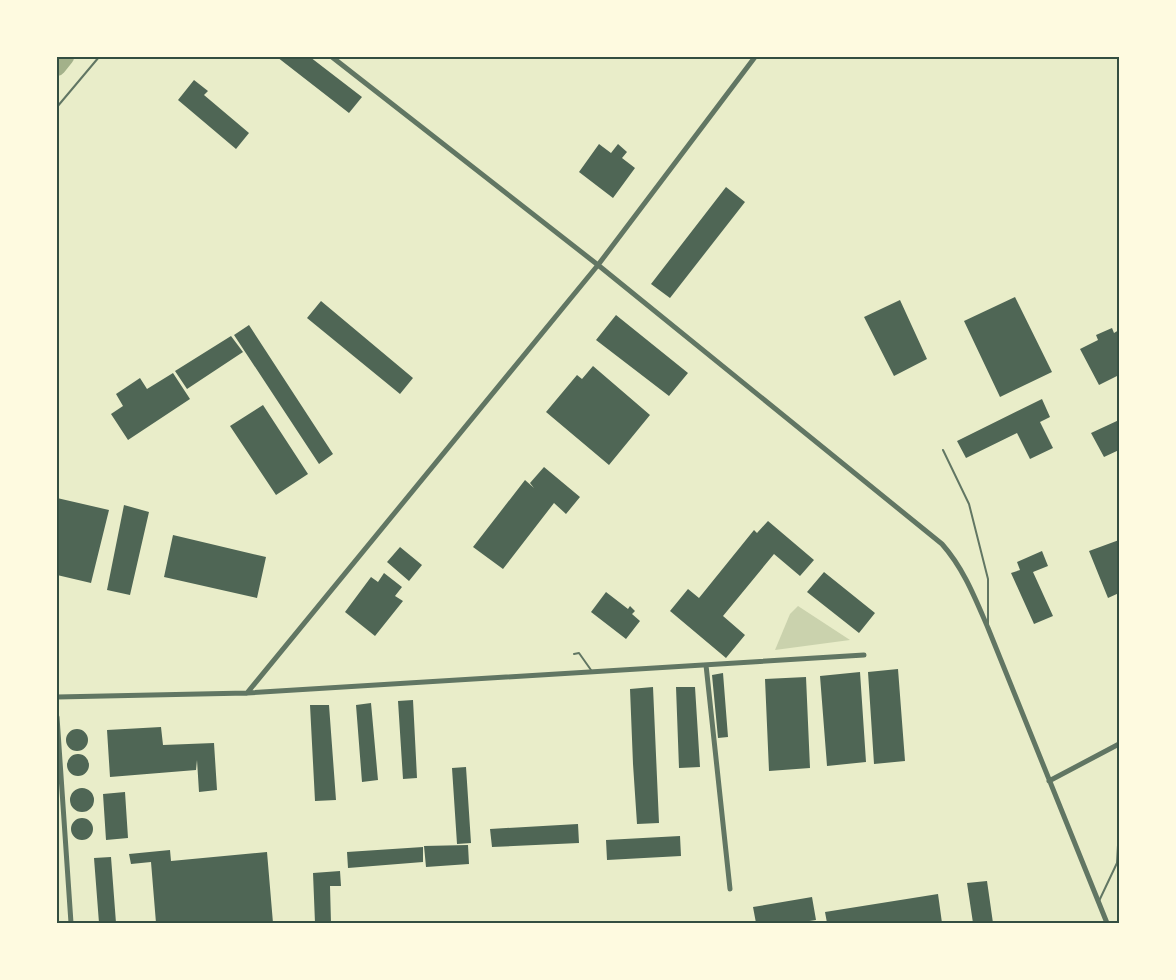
<svg xmlns="http://www.w3.org/2000/svg" width="1176" height="980" viewBox="0 0 1176 980" font-family="'Open Sans',sans-serif">
<style>
.green{fill:#cad2ad}
.lines{fill:none;stroke-linecap:round;stroke-linejoin:round}
.river{stroke:#a3b18a;stroke-width:18}
.building{fill:#4f6655}
.service{stroke:#617663;stroke-width:2}
.minor{stroke:#617663;stroke-width:5}
.neatline{fill:none;stroke:#344e41;stroke-width:2}
</style>
<rect width="100%" height="100%" fill="#e9edc9"/>
<path class="green" d="M 798,606 L 850,640 L 775,650 L 790,614 Z"/>
<g class="lines">
<path class="river" d="M 57,67 L 65,57"/>
</g>
<path class="building" d="M 277,57 L 310,57 L 362,97 L 349,113 Z
M 194,80 L 208,91 L 204,95 L 249,133 L 236,149 L 178,100 Z
M 599,144 L 611,153 L 618,144 L 627,152 L 622,158 L 635,168 L 613,198 L 579,172 Z
M 726,187 L 745,202 L 670,298 L 651,284 Z
M 1015,297 L 1052,372 L 1000,397 L 964,321 Z
M 900,300 L 927,359 L 894,376 L 864,317 Z
M 321,301 L 413,378 L 400,394 L 307,318 Z
M 616,315 L 688,373 L 669,396 L 596,340 Z
M 249,325 L 333,454 L 319,464 L 234,335 Z
M 1112,328 L 1114,333 L 1119,330 L 1119,375 L 1099,385 L 1080,349 L 1098,340 L 1096,335 Z
M 231,336 L 243,352 L 187,389 L 175,371 Z
M 593,366 L 650,415 L 609,465 L 546,412 L 577,375 L 582,379 Z
M 173,373 L 190,399 L 128,440 L 111,414 L 123,406 L 116,394 L 140,378 L 147,389 Z
M 1042,399 L 1050,417 L 1040,422 L 1053,448 L 1030,459 L 1017,433 L 966,458 L 957,441 Z
M 263,405 L 308,474 L 276,495 L 230,426 Z
M 1119,420 L 1119,450 L 1104,457 L 1091,433 Z
M 544,467 L 580,497 L 566,514 L 554,503 L 503,569 L 473,547 L 525,480 L 534,488 L 530,483 Z
M 57,498 L 109,510 L 91,583 L 57,575 Z
M 124,505 L 149,512 L 130,595 L 107,590 Z
M 768,521 L 814,560 L 800,576 L 774,554 L 723,616 L 745,635 L 726,658 L 670,611 L 688,589 L 699,598 L 754,530 L 757,533 Z
M 173,535 L 266,557 L 257,598 L 164,577 Z
M 1119,540 L 1119,593 L 1108,598 L 1089,551 Z
M 400,547 L 422,565 L 409,581 L 387,562 Z
M 1042,551 L 1048,566 L 1033,572 L 1053,616 L 1034,624 L 1011,573 L 1020,570 L 1017,562 Z
M 824,572 L 875,613 L 859,633 L 807,592 Z
M 384,573 L 402,587 L 395,596 L 403,601 L 375,636 L 345,612 L 371,577 L 378,582 Z
M 606,592 L 628,609 L 630,606 L 635,611 L 632,614 L 640,621 L 626,639 L 591,612 Z
M 898,669 L 905,761 L 874,764 L 868,672 Z
M 860,672 L 866,762 L 827,766 L 820,676 Z
M 723,673 L 728,737 L 718,738 L 712,675 Z
M 806,677 L 810,768 L 769,771 L 765,679 Z
M 653,687 L 659,823 L 637,824 L 633,764 L 630,689 Z
M 676,687 L 695,687 L 700,767 L 679,768 Z
M 413,700 L 417,778 L 403,779 L 398,701 Z
M 371,703 L 378,780 L 362,782 L 356,705 Z
M 310,705 L 329,705 L 336,800 L 315,801 Z
M 161,727 L 163,745 L 214,743 L 217,790 L 199,792 L 197,760 L 196,770 L 110,777 L 107,730 Z
M66 740a11 11 0 1 1 22 0a11 11 0 1 1-22 0Z
M67 765a11 11 0 1 1 22 0a11 11 0 1 1-22 0Z
M 466,767 L 471,843 L 457,844 L 452,768 Z
M70 800a12 12 0 1 1 24 0a12 12 0 1 1-24 0Z
M 125,792 L 128,838 L 106,840 L 103,794 Z
M71 829a11 11 0 1 1 22 0a11 11 0 1 1-22 0Z
M 578,824 L 579,843 L 492,847 L 490,829 Z
M 680,836 L 681,856 L 607,860 L 606,840 Z
M 468,845 L 469,864 L 426,867 L 424,846 Z
M 423,847 L 423,862 L 348,868 L 347,852 Z
M 170,850 L 171,861 L 267,852 L 273,923 L 156,923 L 151,862 L 131,864 L 129,854 Z
M 111,857 L 116,923 L 99,923 L 94,858 Z
M 340,871 L 341,886 L 330,886 L 331,923 L 315,923 L 313,873 Z
M 987,881 L 993,923 L 973,923 L 967,883 Z
M 938,894 L 942,923 L 827,923 L 825,912 Z
M 812,897 L 816,920 L 796,923 L 756,923 L 753,907 Z"/>
<g class="lines">
<path class="service" d="M 57,107 L 99,57
M 943,450 L 969,504 L 988,579 L 988,625
M 574,654 L 579,653 L 591,670
M 1099,901 L 1117,863 L 1119,827"/>
<path class="minor" d="M 332,57 L 598,265 L 755,57
M 706,665 L 730,889
M 247,693 L 598,265 L 942,544 C 964,569 975,598 988,628 L 1107,923
M 57,697 L 247,693 L 864,655
M 57,717 L 71,923
M 1049,781 L 1119,744"/>
</g>
<rect width="1176" height="980" fill="none" stroke="#fefae0" stroke-width="117"/>
<rect x="58" y="58" width="1060" height="864" class="neatline"/>
</svg>
